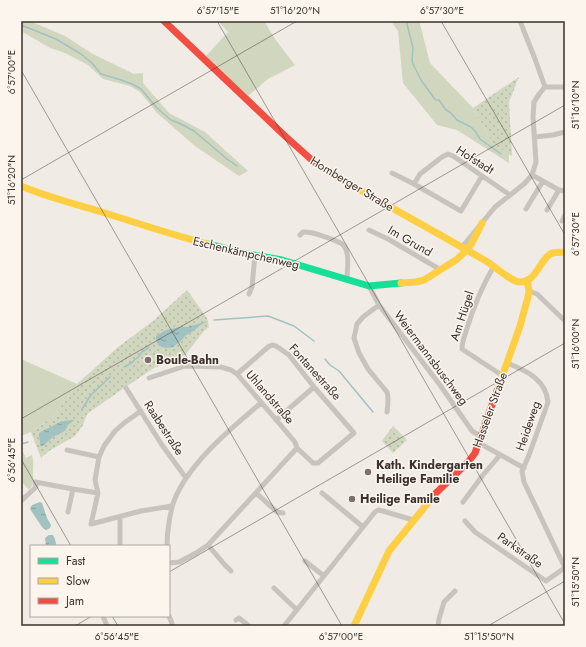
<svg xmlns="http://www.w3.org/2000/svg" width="586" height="647" viewBox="0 0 586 647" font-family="Jost,sans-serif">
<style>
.grass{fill:#d1d6bf}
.park{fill:url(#park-dots)}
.water{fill:url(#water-ripples)}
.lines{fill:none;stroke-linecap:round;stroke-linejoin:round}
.stream{stroke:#a1c2c1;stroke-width:1.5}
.street{stroke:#c9c3be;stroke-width:5}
.fast{stroke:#16e098;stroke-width:7}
.slow{stroke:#ffcf43;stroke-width:7}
.jam{stroke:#f24e42;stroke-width:7}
.ticks{fill:none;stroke:#3b302b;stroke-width:1;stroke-opacity:0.45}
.poi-dot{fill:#7a716c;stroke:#fbf5ee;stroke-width:1.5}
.labels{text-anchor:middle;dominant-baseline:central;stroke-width:3;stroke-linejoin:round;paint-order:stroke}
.street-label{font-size:12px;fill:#3b302b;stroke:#fbf5ee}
.poi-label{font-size:12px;font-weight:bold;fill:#3b302b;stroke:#fbf5ee;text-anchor:start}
.neatline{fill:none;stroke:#3b302b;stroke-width:1.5}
.ticks-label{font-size:10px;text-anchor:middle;fill:#3b302b}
</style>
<defs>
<pattern id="park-dots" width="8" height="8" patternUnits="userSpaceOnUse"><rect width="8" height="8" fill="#d1d6bf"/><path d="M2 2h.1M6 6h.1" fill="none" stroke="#b4b8a4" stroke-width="1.8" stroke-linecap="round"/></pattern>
<pattern id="water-ripples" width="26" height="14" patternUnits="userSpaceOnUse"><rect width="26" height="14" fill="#a1c2c1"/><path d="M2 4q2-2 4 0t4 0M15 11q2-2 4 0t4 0" fill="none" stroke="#849e9d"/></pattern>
</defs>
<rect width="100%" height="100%" fill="#f0ebe5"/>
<path class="grass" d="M 21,21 L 30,21 L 65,36 L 93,54 L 134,74 L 143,73 L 143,83 L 169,113 L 205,132 L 248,171 L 239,176 L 195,146 L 157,113 L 140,92 L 130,86 L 103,79 L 88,65 L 65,53 L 50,48 L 21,31 Z
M 220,21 L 264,21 L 275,39 L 295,65 L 268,79 L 248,96 L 206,56 L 228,32 L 219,22 Z
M 391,21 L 419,21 L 420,24 L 430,63 L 473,108 L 493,144 L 509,155 L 509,163 L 457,130 L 437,125 L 403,83 L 398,31 Z
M 21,359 L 77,384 L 54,416 L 31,432 L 21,436 Z
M 23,452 L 26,458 L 32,455 C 34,463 33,464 33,471 C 33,479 34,484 29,490 L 21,481 L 21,453 Z"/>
<path class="park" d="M 519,77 L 509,102 L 512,156 L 509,155 L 493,144 L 473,108 Z
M 187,290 L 207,318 L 209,327 L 204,331 L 185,355 L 154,368 L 124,388 L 87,414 L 83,425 L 75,436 L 49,451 L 41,458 L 31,432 L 54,416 L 77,384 L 118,347 L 153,321 Z
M 393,426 L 407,440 L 393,453 L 382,441 Z"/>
<path class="water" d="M 208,321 L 199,326 L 195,330 L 185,336 L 182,340 L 173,347 L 166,348 L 162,347 L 159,346 L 156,341 L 156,336 L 157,335 L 166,330 L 180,327 L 188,327 Z
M 73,420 L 74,420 L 68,425 L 65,431 L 53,437 L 43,446 L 40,446 L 39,433 L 60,422 L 64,421 Z
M 40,502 L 42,503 L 47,518 L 51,525 L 50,528 L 46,530 L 42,527 L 30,509 L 32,505 Z
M 49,535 L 53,535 C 55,538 56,542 56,546 L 46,546 L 45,538 Z"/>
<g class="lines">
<path class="stream" d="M 407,21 L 407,24 L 413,48 L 412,61 L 413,64 L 421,80 L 434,98 L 436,100 L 439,100 L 446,110 L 451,113 L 457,120 L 471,127 L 475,131 L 480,139 L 501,154
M 21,25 L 56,39 L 81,54 L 92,63 L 101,74 L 118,79 L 132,84 L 141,89 L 157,108 L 171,120 L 181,124 L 194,131 L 227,159 L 237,166
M 214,320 L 268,316 L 294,326 L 314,341
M 325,359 L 330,365 L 339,371 L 373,412
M 124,367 L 133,362 L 135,359 C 139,358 140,355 142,352 C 144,350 148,349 149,347
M 82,409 L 91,395 L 110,377
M 21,444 L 28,442"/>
<path class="street" d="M 545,87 L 565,87
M 535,137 L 553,135 L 565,132
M 392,173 L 414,184 L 461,211 L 482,176
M 532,175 L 559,190 L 565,191
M 414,184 L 420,174 L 442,157 L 448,154 L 453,156 L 510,195
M 526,209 L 543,181
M 547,210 L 559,190
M 562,221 L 565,215
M 369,230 L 388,239 L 441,270
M 300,235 L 303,232 C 314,231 331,239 341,243 C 351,250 347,268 347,279
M 462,247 L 495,207 L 524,184 L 532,175 L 536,162 L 533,117 L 534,102 L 540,93 L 545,87 L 535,59 L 520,21
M 494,266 C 482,286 474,306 467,328 C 465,336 462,341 462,349 L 503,376
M 369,286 L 379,305 L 440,385 L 472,431 L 482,437
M 529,291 L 537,294 L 565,321
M 249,294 L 252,287 L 255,255
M 379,305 L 363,317 L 357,324 L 354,338 L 359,353 L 368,369 L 387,392 C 389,398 388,405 387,412
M 507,363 C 525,370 546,379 548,402 L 529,455 L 522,471 L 524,482 L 565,568
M 149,378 L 185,366 L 221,367 L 231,370 L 237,374 L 295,442 L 297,448 L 313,463 L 318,463 L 354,433 L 314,387 L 289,355 L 276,346 L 272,345 L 268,347 L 237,374
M 126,388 L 162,445 L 186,478
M 141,411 L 124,423 L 115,431 L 104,446 L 99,457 L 95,480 L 98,493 L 91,524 L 141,511 L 172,506
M 276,420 L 314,387
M 479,443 L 524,468
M 67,450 L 99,457
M 256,493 L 277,512 L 283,513
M 322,493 L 363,527
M 21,501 L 36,487 L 35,482 L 73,489 L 98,493
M 463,502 L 483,475 L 500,455
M 68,512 L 73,489
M 465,521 L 475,532 L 546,581 L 563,569 L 565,566
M 208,545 L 224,564 L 231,571
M 120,546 L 120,517
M 167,546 C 167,533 169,520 172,507 C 183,468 231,428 261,403
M 305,561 L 324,576
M 169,563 L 179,562 L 196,553 L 208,545 L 297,448
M 274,588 L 297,610
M 103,616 L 107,626
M 169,616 L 173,626
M 236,620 L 239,618 L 249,626
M 284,626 L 375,512 L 378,510 L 383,511 L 413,520
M 438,626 L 439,619 L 444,602 L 455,591"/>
<path class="fast" d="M 208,244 L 243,253 L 282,260 L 369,286 L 401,283"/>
<path class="slow" d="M 314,162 L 328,172 C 381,202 434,231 486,261 C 494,266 512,282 520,282 C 536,282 539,262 550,254 C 554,252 560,252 565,252
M 21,186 C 47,197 75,204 102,212 C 137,223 172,235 208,244
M 401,283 L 416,282 L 424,280 L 456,260 L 467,250 L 472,243 L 482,223
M 497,391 L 520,326 L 528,297 L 529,291 L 527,280
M 354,626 L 389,551 L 436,493"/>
<path class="jam" d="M 164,21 L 285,136 L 314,162
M 436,493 L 469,461 L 475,453 L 497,391"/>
</g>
<path class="ticks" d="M 217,21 L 565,624M 441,21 L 565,235M 21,70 L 342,626M 21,180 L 297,21M 21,419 L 565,105M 21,459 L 71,546M 169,572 L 565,343M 112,616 L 118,626M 75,626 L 92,616M 488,626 L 565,581"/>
<g class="poi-dot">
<circle cx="148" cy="360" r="4"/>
<circle cx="368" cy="472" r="4"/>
<circle cx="352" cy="499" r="4"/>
</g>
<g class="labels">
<g class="street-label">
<text transform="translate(475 160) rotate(32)">Hofstadt</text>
<text transform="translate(352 184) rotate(31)">Homberger Straße</text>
<text transform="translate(410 241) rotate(30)">Im Grund</text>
<text transform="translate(246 253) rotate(13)">Eschenkämpchenweg</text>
<text transform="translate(462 316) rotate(-72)">Am Hügel</text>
<text transform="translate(431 358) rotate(53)">Weiermannsbuschweg</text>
<text transform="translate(315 372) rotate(48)">Fontanestraße</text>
<text transform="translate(270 397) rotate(49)">Uhlandstraße</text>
<text transform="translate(490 410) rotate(-70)">Hasseler Straße</text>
<text transform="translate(528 426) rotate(-71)">Heideweg</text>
<text transform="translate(164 428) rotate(57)">Raabestraße</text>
<text transform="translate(520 550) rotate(35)">Parkstraße</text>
</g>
<g class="poi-label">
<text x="156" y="360">Boule-Bahn</text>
<text x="376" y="465">Kath. Kindergarten<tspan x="376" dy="14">Heilige Familie</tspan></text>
<text x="360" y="499">Heilige Famile</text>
</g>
</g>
<rect width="586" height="647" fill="none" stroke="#fbf5ee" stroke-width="44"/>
<rect x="30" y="545" width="140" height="72" fill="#fbf5ee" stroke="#aea6a0"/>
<rect x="38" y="558" width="20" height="6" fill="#16e098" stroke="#aea6a0"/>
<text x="66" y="565" font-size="12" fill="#3b302b">Fast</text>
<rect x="38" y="578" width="20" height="6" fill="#ffcf43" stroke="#aea6a0"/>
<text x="66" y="585" font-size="12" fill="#3b302b">Slow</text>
<rect x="38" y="598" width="20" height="6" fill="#f24e42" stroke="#aea6a0"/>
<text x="66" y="605" font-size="12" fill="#3b302b">Jam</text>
<rect x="22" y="22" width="542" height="603" class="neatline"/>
<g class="ticks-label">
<text x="218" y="14">6°57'15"E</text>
<text x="295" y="14">51°16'20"N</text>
<text x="442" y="14">6°57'30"E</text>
<text transform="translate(11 72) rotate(-90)" y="4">6°57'00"E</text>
<text transform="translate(575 105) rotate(-90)" y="4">51°16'10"N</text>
<text transform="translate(11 180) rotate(-90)" y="4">51°16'20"N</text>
<text transform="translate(575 234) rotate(-90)" y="4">6°57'30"E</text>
<text transform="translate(575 344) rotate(-90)" y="4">51°16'00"N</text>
<text transform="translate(11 460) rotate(-90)" y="4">6°56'45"E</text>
<text transform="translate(575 582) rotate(-90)" y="4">51°15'50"N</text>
<text x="117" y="640">6°56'45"E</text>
<text x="341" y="640">6°57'00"E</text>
<text x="489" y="640">51°15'50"N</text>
</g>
</svg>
